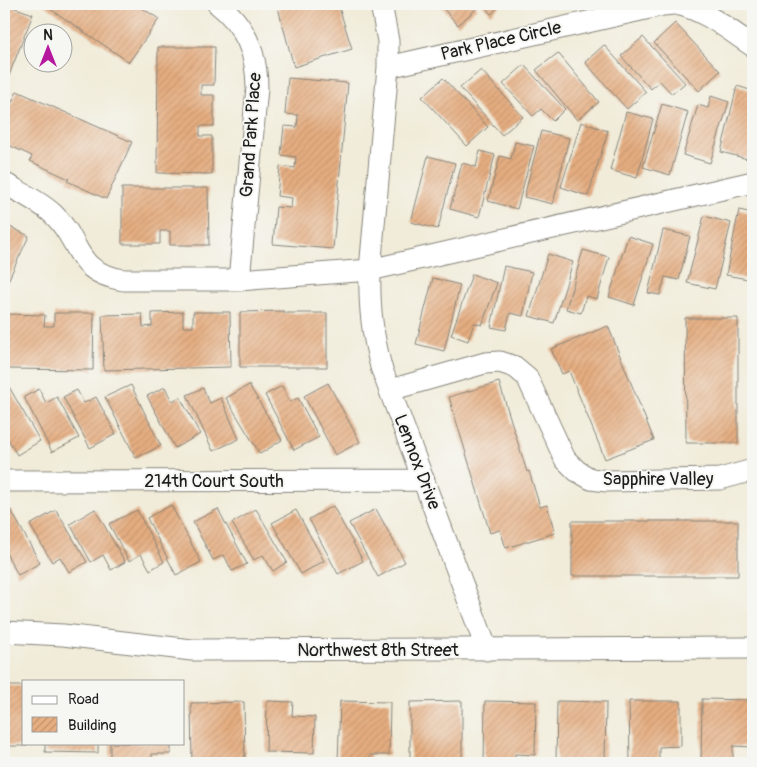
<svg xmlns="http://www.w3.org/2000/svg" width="757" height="767" viewBox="0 0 757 767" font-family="Pangolin,sans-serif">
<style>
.building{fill:url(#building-hatch)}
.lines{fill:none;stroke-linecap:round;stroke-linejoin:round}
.minor-casing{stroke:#86847a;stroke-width:23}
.minor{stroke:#fff;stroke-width:21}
.labels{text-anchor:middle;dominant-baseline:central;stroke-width:4;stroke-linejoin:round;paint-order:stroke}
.street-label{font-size:18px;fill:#1c1c1c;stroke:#f6f6f2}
</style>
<defs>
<pattern id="building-hatch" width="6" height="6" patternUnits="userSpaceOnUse" patternTransform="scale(1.25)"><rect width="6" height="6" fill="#e5ad80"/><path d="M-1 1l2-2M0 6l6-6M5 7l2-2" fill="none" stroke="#c4946e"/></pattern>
</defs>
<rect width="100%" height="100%" fill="#f6f6f2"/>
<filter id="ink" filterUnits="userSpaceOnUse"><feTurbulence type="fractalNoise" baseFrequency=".02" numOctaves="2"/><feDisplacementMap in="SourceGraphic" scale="10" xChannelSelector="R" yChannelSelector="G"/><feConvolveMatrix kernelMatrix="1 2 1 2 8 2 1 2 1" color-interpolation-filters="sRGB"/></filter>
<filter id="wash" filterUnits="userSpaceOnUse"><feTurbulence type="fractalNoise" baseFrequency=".0096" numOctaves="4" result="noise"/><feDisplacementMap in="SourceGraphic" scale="20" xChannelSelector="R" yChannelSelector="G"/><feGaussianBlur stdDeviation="1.12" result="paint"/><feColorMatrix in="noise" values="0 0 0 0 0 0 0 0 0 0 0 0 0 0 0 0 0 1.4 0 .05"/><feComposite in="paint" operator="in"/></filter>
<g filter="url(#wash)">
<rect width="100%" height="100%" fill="#f1ecd9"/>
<g id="blocks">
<path class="building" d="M 4,4 L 33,14 L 4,88 Z
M 43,4 L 136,4 L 159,19 L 129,62 Z
M 277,4 L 338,4 L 352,49 L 294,67 Z
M 439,4 L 473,4 L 477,8 L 458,25 Z
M 482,4 L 502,4 L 491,14 Z
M 675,23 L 720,71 L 699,91 L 654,43 Z
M 643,37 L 685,83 L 672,94 L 660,81 L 651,89 L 621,56 Z
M 604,45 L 646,92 L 627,109 L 585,62 Z
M 158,47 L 215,47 L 214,85 L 201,85 L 201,95 L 214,95 L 214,126 L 200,126 L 200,136 L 212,136 L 212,174 L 157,173 Z
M 558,53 L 599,102 L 577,120 L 536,70 Z
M 524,65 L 565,109 L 553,121 L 541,109 L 533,116 L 503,84 Z
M 481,70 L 523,117 L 502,135 L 460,88 Z
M 288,78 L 348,83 L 333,249 L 273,244 L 276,207 L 291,208 L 292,198 L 277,196 L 280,166 L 295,168 L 296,157 L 281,155 L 284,126 L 297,127 L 298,115 L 285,114 Z
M 443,78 L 488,127 L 467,146 L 422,97 Z
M 737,86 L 753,91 L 753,137 L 748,159 L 721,152 Z
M 17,91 L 132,142 L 106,199 L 67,181 L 69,179 L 30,161 L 32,156 L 4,143 L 4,120 Z
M 711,96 L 729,102 L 710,163 L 683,155 L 698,105 L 708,108 Z
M 662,104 L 688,112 L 670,175 L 643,167 Z
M 626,112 L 653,119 L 637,178 L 610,170 Z
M 581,122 L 608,131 L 588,196 L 561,187 Z
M 541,131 L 569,138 L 553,204 L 524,197 Z
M 515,142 L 534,146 L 517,209 L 488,201 L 500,156 L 511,159 Z
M 480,151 L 495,155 L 479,217 L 450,209 L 462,163 L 476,167 Z
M 428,156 L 455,163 L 438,229 L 411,222 Z
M 122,188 L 208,188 L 209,245 L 170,245 L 170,231 L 160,231 L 160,244 L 122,244 Z
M 739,210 L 753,213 L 753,280 L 726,275 Z
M 704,216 L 731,223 L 715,289 L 687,283 Z
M 4,224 L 29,236 L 6,285 L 4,284 Z
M 663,230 L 690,236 L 679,280 L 665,277 L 660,295 L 648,293 Z
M 628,236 L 653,244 L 634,305 L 609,297 Z
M 583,250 L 609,257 L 597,299 L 586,296 L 581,313 L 566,309 Z
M 548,254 L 573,262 L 554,323 L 529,316 Z
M 504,266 L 532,272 L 523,316 L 510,313 L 506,330 L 491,327 Z
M 472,274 L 497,283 L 482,325 L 474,323 L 468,341 L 451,335 Z
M 433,278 L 460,285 L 444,351 L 416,344 Z
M 284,311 L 284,313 L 327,313 L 327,367 L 240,367 L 240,312 Z
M 183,312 L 183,327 L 193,327 L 193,312 L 230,312 L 231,367 L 104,370 L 102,315 L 142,314 L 143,327 L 152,326 L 152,313 Z
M 54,313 L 94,313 L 93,370 L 6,369 L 7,314 L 45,315 L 44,326 L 54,326 Z
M 685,318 L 738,318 L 738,443 L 686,443 Z
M 608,326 L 654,440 L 605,459 L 569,371 L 562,374 L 551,349 Z
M 499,382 L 527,472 L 529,471 L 540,507 L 547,505 L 555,533 L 506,548 L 500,530 L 490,533 L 449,397 Z
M 328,383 L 360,442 L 335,455 L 304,396 Z
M 8,385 L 40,441 L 17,455 L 4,432 L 4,388 Z
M 131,385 L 161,446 L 136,458 L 105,397 Z
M 249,385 L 282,440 L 260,454 L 226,398 Z
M 282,386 L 290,402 L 298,398 L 319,437 L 294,450 L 265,395 Z
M 165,387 L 172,401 L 180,397 L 200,434 L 175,448 L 147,396 Z
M 203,388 L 210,403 L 221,398 L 239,439 L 213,451 L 187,395 Z
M 39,389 L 46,403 L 57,397 L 79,438 L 52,452 L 24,397 Z
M 77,390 L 84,403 L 96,397 L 116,434 L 90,448 L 63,397 Z
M 171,505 L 201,562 L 176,575 L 147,518 Z
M 333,506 L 363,561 L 338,574 L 309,519 Z
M 95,509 L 125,562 L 111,570 L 103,555 L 91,562 L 70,524 Z
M 218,509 L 247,564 L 232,571 L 224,555 L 213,560 L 193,522 Z
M 256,509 L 287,562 L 273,571 L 263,555 L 254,560 L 232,523 Z
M 376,509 L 405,562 L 378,577 L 349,523 Z
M 11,510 L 40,563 L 18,575 L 4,549 L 4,514 Z
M 56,510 L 87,562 L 69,572 L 60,557 L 52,562 L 30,525 Z
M 137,510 L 164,562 L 150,570 L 141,554 L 129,561 L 109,524 Z
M 296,510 L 324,561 L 301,574 L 272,523 Z
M 572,521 L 738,521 L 738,576 L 572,576 Z
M 4,686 L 24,686 L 24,743 L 27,743 L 27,746 L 4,746 Z
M 702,699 L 753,700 L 753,747 L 733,746 L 733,763 L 701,763 Z
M 267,701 L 293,702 L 292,716 L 315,717 L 314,753 L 266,752 Z
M 340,701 L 390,702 L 389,755 L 370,755 L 370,763 L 338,763 Z
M 462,701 L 462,762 L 410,763 L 410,702 Z
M 485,701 L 536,702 L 535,755 L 515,754 L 515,763 L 484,763 Z
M 557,701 L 606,702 L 605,763 L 556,763 Z
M 629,701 L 681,701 L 681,746 L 659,747 L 659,763 L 630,763 Z
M 244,702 L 245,762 L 192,763 L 191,703 Z
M 45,743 L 98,743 L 98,753 L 45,752 Z
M 110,743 L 171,743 L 171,754 L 152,754 L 152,763 L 110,762 Z"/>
</g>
</g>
<g filter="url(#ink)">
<use href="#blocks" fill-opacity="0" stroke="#86847a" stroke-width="1"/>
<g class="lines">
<defs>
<path id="minor" d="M 218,4 C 245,25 257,53 257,88 L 239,280
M 381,4 L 388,41 L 388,67 L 370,270 C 369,307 372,332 381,367 L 487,650
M 676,4 C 705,10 729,30 753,46
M 388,67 L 663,5 L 673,4
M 4,183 C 21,193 39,201 53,214 C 83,242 72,272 124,280 L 239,280 L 370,270 L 753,182
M 390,390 L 485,363 L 500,362 L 515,367 L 527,377 L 565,459 L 577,471 L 591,479 L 607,481 L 720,479 L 753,470
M 4,481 L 424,480
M 4,632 L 63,635 L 192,650 L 753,648"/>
</defs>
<use href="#minor" class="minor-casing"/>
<use href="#minor" class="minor"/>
</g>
</g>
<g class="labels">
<g class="street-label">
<text transform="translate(501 41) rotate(-13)">Park Place Circle</text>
<text transform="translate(251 135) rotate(-86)">Grand Park Place</text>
<text transform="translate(417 462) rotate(69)">Lennox Drive</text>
<text x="658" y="479">Sapphire Valley</text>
<text x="214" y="481">214th Court South</text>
<text x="378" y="650">Northwest 8th Street</text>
</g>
</g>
<rect width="757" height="767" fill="none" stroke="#f6f6f2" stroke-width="20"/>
<rect x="22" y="680" width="162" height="65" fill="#f6f6f2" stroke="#9f9f9c"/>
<rect x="32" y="696" width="25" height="8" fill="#ffffff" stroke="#9f9f9c"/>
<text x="68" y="704" font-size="15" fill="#1c1c1c">Road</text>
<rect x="32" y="717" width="25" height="15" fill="url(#building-hatch)" stroke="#9f9f9c"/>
<text x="68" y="730" font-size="15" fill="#1c1c1c">Building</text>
<g transform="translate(48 48)"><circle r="24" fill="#f6f6f2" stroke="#9f9f9c"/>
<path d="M0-4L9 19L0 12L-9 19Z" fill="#b5179e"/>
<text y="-8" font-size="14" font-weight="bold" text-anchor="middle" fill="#1c1c1c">N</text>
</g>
</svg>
